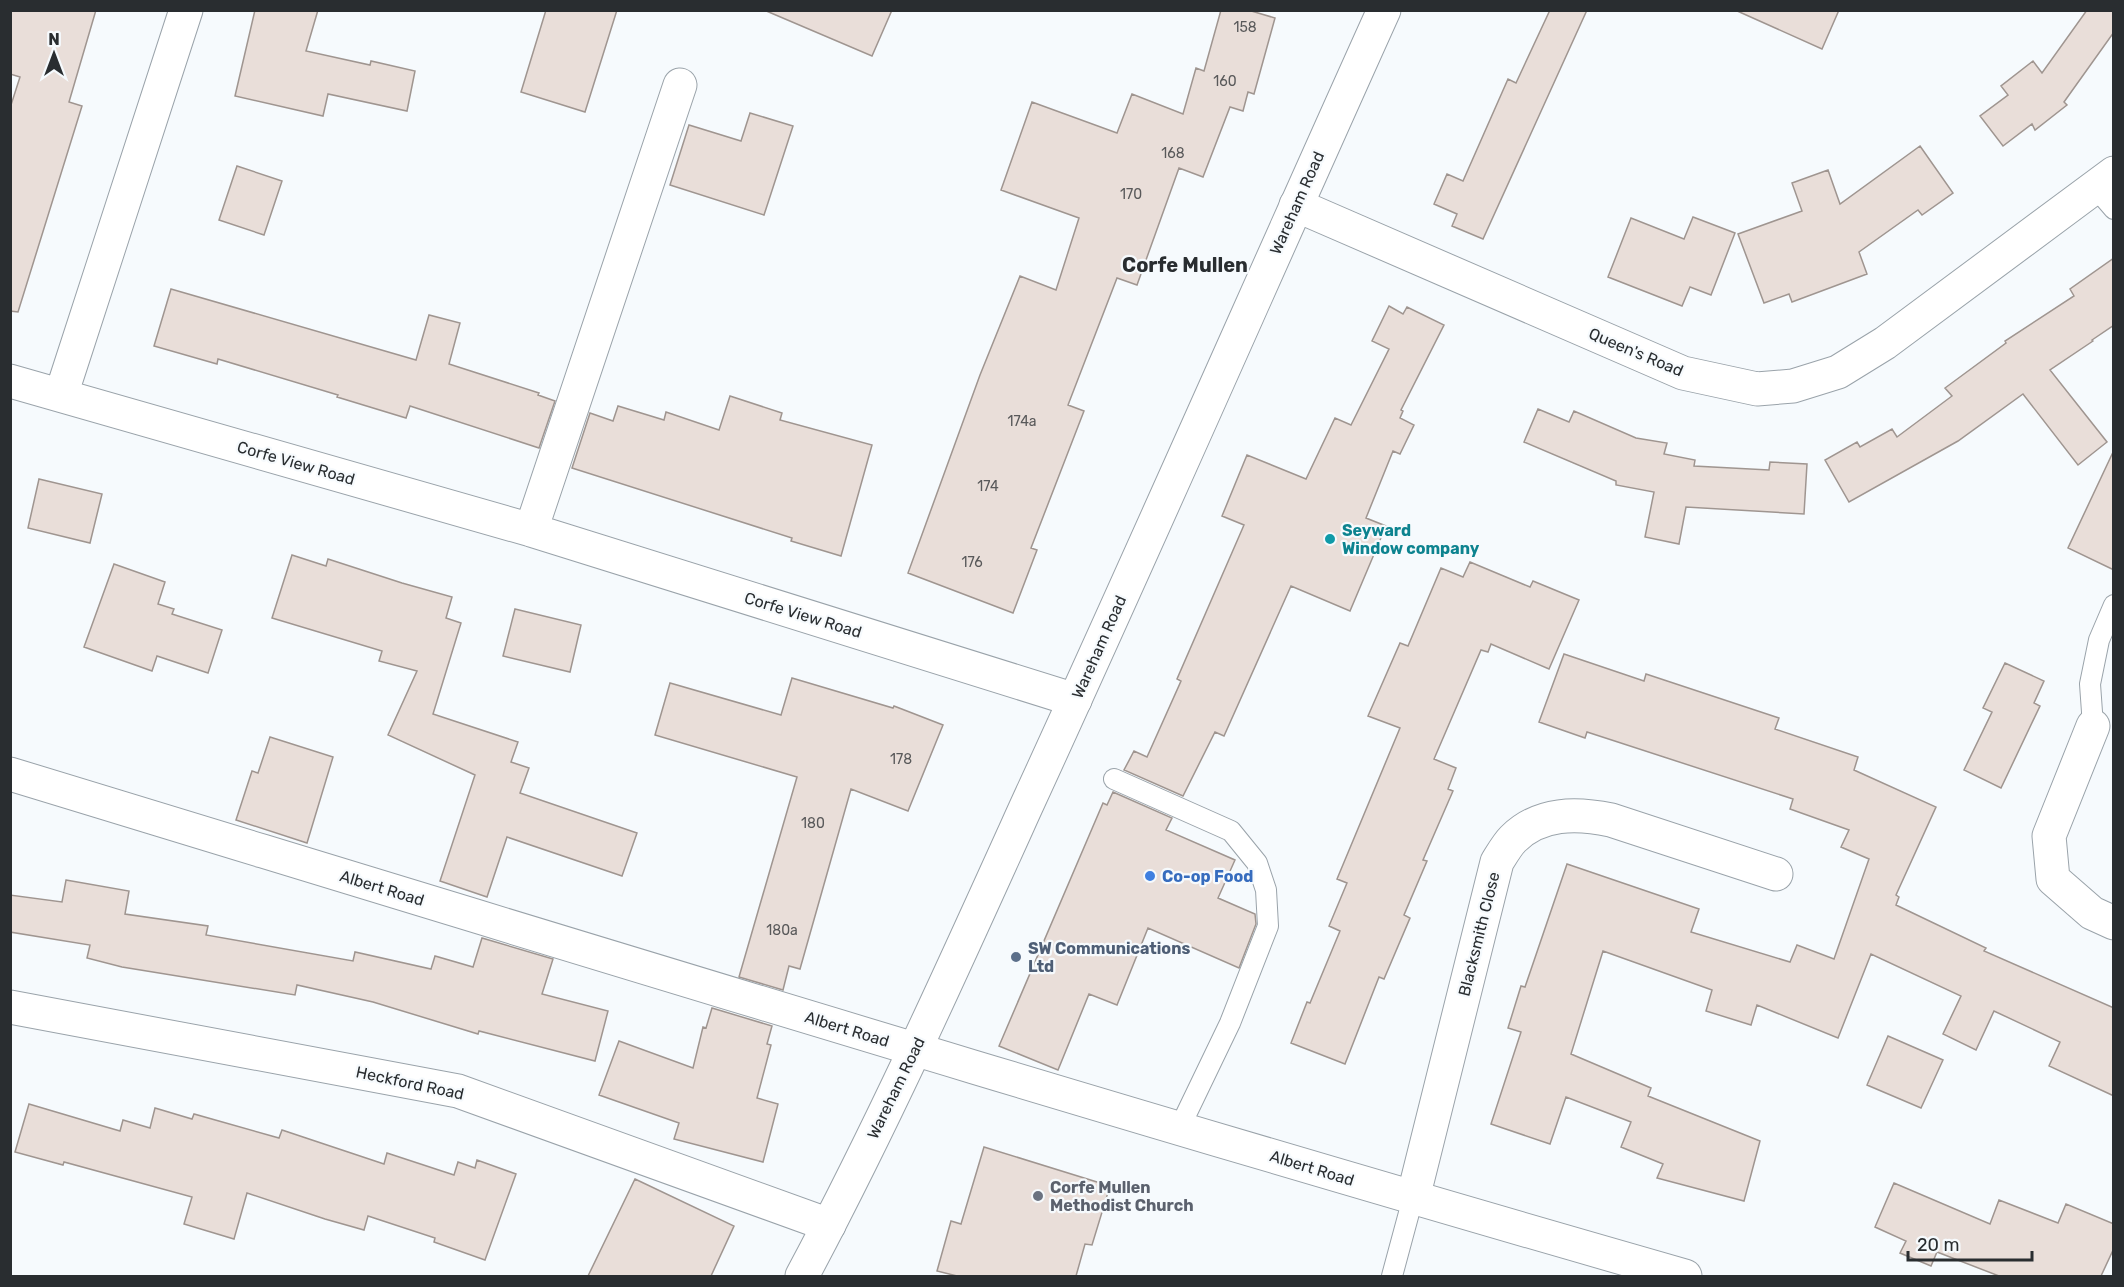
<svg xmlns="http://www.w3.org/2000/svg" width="2124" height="1287" viewBox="0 0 2124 1287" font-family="Rubik,sans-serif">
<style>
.building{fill:#e9ded9;stroke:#9f9590;stroke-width:1.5}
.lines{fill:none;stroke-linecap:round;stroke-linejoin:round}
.lane-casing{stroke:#9aa3aa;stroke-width:22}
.street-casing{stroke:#9aa3aa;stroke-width:35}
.secondary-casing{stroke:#9aa3aa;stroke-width:35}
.lane{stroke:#fff;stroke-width:20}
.street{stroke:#fff;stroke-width:33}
.secondary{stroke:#fff;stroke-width:33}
.culture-dot{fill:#0f9aa8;stroke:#f6fafd;stroke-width:2}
.shop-dot{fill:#3f7fe0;stroke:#f6fafd;stroke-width:2}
.service-dot{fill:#5c6f8a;stroke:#f6fafd;stroke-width:2}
.worship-dot{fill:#6b7280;stroke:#f6fafd;stroke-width:2}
.labels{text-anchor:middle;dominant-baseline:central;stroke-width:4.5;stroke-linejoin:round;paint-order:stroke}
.number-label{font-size:14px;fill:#59595a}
.street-label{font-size:16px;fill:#292d30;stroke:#f6fafd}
.culture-label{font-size:16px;font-weight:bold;fill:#0d838f;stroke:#f6fafd;text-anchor:start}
.shop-label{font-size:16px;font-weight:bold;fill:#366cbe;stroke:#f6fafd;text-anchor:start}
.service-label{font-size:16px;font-weight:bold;fill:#4e5e75;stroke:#f6fafd;text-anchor:start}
.worship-label{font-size:16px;font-weight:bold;fill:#5b616d;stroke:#f6fafd;text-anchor:start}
.quarter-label{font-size:20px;font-weight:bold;fill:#292d30;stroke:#f6fafd}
</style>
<rect width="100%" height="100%" fill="#f6fafd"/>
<path class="building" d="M 10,10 L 96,10 L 69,102 L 82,106 L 18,312 L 10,311 L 10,108 L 20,77 L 10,74 Z
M 255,10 L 318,10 L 306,51 L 370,65 L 371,61 L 415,71 L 407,111 L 328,94 L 323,116 L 235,96 Z
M 546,10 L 617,10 L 585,112 L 521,92 Z
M 764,10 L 892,10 L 872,56 Z
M 1221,10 L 1248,10 L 1275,18 L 1254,94 L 1248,92 L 1243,111 L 1230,107 L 1203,177 L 1179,168 L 1137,285 L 1117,278 L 1068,405 L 1084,411 L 1031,548 L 1037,550 L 1013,613 L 908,573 L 980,375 L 1020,276 L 1056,290 L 1079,218 L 1001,190 L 1032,102 L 1117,133 L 1132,94 L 1183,114 L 1196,68 L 1204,71 Z
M 1550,10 L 1587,10 L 1483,239 L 1452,226 L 1457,214 L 1434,204 L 1447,174 L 1463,181 L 1508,79 L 1516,83 Z
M 1735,10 L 1839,10 L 1822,49 Z
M 2087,10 L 2114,10 L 2114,32 L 2064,102 L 2067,105 L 2035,130 L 2032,124 L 2003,146 L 1980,116 L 2008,95 L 2001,86 L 2033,61 L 2042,73 Z
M 750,113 L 793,126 L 764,215 L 670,185 L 689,125 L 741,141 Z
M 1920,146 L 1953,193 L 1922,215 L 1918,210 L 1859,252 L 1867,274 L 1792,302 L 1789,294 L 1764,303 L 1738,234 L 1802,211 L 1792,183 L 1828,170 L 1840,204 Z
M 237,166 L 282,181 L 264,235 L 219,220 Z
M 1693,217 L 1735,233 L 1711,295 L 1690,287 L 1682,306 L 1608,277 L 1631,218 L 1684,239 Z
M 2114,258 L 2114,325 L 2092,340 L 2093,341 L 2050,370 L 2107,442 L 2078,465 L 2023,394 L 1958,441 L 1849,502 L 1825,460 L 1857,442 L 1860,447 L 1892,429 L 1897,437 L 1952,396 L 1945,388 L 2006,343 L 2005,341 L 2074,296 L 2070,289 Z
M 171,289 L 416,360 L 429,315 L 460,323 L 449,364 L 539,393 L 538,395 L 555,401 L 539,448 L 410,406 L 406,418 L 337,397 L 338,395 L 218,359 L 217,364 L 154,346 Z
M 1389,306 L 1403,314 L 1407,307 L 1444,325 L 1401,410 L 1403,411 L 1400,418 L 1414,425 L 1400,454 L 1393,451 L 1366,518 L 1386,526 L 1350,611 L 1291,586 L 1224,736 L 1215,732 L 1183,796 L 1124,770 L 1134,751 L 1147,757 L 1181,681 L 1177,679 L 1244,525 L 1222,516 L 1247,455 L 1306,479 L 1335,418 L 1351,425 L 1389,349 L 1372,341 Z
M 730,396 L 782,413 L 780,420 L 872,445 L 841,556 L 791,541 L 792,538 L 572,468 L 590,413 L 613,421 L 618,406 L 664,420 L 666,412 L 719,430 Z
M 1538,409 L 1569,422 L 1574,411 L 1636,438 L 1667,443 L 1664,454 L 1695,460 L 1694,466 L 1769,470 L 1770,462 L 1807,464 L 1804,514 L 1686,507 L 1679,544 L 1645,537 L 1654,492 L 1616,485 L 1616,481 L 1524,442 Z
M 2114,450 L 2114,570 L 2068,548 Z
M 39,479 L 102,494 L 90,543 L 28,528 Z
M 292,555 L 326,566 L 328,559 L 402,583 L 452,597 L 446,618 L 461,623 L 433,714 L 518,742 L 511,762 L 529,768 L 520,793 L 637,833 L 622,876 L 507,837 L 487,897 L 440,881 L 475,775 L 388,735 L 417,671 L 379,661 L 382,651 L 272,618 Z
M 1470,562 L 1530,587 L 1533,581 L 1579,600 L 1549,669 L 1491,644 L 1488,652 L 1481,650 L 1434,759 L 1456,768 L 1448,789 L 1453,791 L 1423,860 L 1427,861 L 1404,915 L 1410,918 L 1384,979 L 1379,977 L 1345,1064 L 1291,1043 L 1307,1002 L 1310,1003 L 1340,931 L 1329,926 L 1347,883 L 1337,879 L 1400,728 L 1368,716 L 1400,643 L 1408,646 L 1441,568 L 1463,577 Z
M 114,564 L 165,582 L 158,604 L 174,609 L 172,614 L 222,630 L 208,673 L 157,656 L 152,671 L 84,647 Z
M 515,609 L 581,625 L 570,672 L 503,656 Z
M 1564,654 L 1644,681 L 1646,674 L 1779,718 L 1775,729 L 1858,757 L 1854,770 L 1936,807 L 1896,895 L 1899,897 L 1896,905 L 1986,948 L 1984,951 L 2114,1008 L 2114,1096 L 2049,1066 L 2060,1042 L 1994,1011 L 1976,1050 L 1943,1034 L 1961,996 L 1871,954 L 1838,1038 L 1757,1005 L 1751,1025 L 1706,1011 L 1712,990 L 1603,951 L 1571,1054 L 1651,1088 L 1648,1096 L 1760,1141 L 1744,1201 L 1657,1178 L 1663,1164 L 1621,1147 L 1631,1122 L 1566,1097 L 1550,1144 L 1491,1124 L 1521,1032 L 1508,1028 L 1521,986 L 1525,987 L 1567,864 L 1699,909 L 1691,932 L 1790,962 L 1797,945 L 1834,959 L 1869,859 L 1841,847 L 1849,830 L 1790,809 L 1793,799 L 1587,732 L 1585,738 L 1539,722 Z
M 2005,663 L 2044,681 L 2034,703 L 2040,706 L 2001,788 L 1964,770 L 1992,712 L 1983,708 Z
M 792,678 L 893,708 L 894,706 L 943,725 L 908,811 L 851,789 L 800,969 L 789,966 L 783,990 L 739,977 L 797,777 L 655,735 L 670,683 L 781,715 Z
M 270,737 L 333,757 L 307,843 L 236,820 L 252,771 L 258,773 Z
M 1113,792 L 1172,818 L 1166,830 L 1235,860 L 1218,898 L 1255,914 L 1256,924 L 1239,968 L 1148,928 L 1117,1005 L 1089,994 L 1058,1070 L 999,1046 L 1103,803 L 1107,805 Z
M 66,880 L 129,891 L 125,914 L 208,926 L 206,935 L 353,961 L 355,952 L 431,969 L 435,956 L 473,967 L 482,938 L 553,959 L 542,994 L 608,1011 L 595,1061 L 479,1031 L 478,1034 L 373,1002 L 297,985 L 295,995 L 122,967 L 87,958 L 90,945 L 10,932 L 10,895 L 62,902 Z
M 712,1008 L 772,1026 L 767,1044 L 771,1045 L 757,1098 L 778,1104 L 763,1162 L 674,1139 L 679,1123 L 599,1095 L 619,1041 L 693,1068 L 703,1027 L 706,1028 Z
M 1888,1036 L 1943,1060 L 1921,1108 L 1867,1085 Z
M 29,1104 L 120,1131 L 123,1120 L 150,1128 L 155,1108 L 192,1119 L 194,1114 L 279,1138 L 282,1130 L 384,1164 L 387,1153 L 454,1175 L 458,1162 L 475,1168 L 477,1160 L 516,1174 L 485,1260 L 434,1242 L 435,1238 L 368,1216 L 364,1230 L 325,1219 L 247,1193 L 234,1239 L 184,1224 L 192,1197 L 64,1162 L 63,1165 L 15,1152 Z
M 984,1147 L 1110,1186 L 1092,1245 L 1085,1244 L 1076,1276 L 957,1276 L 937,1271 L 951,1221 L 961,1224 Z
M 635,1179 L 734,1226 L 711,1276 L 588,1276 Z
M 1894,1183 L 1990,1224 L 1999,1200 L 2058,1223 L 2066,1204 L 2114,1224 L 2114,1248 L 2101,1276 L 1999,1276 L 1937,1252 L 1931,1266 L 1900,1253 L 1906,1241 L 1875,1227 Z"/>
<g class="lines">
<defs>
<path id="lane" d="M 2095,187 L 2114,209
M 2093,726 L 2090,684 L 2099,640 L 2114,605
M 1114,779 L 1231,831 L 1257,863 L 1266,890 L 1268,926 L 1230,1023 L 1179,1129
M 1392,1276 L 1413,1198"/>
<path id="street" d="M 1296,205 L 1683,373 L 1757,389 L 1793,386 L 1838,372 L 1885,343 L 2114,173
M 10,381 L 531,530 L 1075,700
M 61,395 L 186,10
M 531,530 L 680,85
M 2093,726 L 2049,836 L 2053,879 L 2092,913 L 2114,923
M 10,774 C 568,944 1125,1116 1685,1276
M 10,1007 L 458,1091 L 829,1225
M 1413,1198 L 1497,862 C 1502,854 1507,845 1513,839 C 1540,812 1577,813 1611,820 L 1776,874"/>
<path id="secondary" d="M 802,1276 C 883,1124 954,966 1025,809 C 1147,544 1264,276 1384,10"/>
</defs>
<use href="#lane" class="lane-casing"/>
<use href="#street" class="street-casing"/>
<use href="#secondary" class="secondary-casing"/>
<use href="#lane" class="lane"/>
<use href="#street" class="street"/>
<use href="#secondary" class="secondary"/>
</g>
<circle class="culture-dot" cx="1330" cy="539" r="6"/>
<circle class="shop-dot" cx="1150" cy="876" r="6"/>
<circle class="service-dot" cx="1016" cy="957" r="6"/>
<circle class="worship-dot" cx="1038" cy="1196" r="6"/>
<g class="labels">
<g class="number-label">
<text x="1245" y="27">158</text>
<text x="1225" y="81">160</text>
<text x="1173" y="153">168</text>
<text x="1131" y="194">170</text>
<text x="1022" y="421">174a</text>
<text x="988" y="486">174</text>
<text x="972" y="562">176</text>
<text x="901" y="759">178</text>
<text x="813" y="823">180</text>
<text x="782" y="930">180a</text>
</g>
<g class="street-label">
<text transform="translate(1297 203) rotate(-66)">Wareham Road</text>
<text transform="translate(1636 352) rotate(23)">Queen's Road</text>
<text transform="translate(296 463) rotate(16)">Corfe View Road</text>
<text transform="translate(803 615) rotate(17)">Corfe View Road</text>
<text transform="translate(1099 647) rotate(-66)">Wareham Road</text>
<text transform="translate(382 888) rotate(17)">Albert Road</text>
<text transform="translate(1479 934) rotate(-76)">Blacksmith Close</text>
<text transform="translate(847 1029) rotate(17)">Albert Road</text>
<text transform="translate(410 1083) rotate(12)">Heckford Road</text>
<text transform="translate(896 1088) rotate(-64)">Wareham Road</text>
<text transform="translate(1312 1168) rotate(17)">Albert Road</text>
</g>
<g class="culture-label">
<text x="1342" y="530">Seyward<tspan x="1342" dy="18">Window company</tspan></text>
</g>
<g class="shop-label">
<text x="1162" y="876">Co-op Food</text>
</g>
<g class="service-label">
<text x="1028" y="948">SW Communications<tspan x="1028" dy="18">Ltd</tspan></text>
</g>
<g class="worship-label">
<text x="1050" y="1187">Corfe Mullen<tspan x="1050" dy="18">Methodist Church</tspan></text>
</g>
<g class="quarter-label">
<text x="1185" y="265">Corfe Mullen</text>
</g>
</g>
<rect width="2124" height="1287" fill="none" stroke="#292d30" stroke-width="24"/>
<g transform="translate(54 54)" stroke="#f6fafd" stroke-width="4.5" paint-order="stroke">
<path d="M0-4.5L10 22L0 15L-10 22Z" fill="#292d30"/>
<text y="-9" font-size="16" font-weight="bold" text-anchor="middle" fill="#292d30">N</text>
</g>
<path d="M1908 1251v9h124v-9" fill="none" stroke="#292d30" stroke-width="3"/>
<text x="1917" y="1251" font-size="18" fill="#292d30" stroke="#f6fafd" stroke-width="4.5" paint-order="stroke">20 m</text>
</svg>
